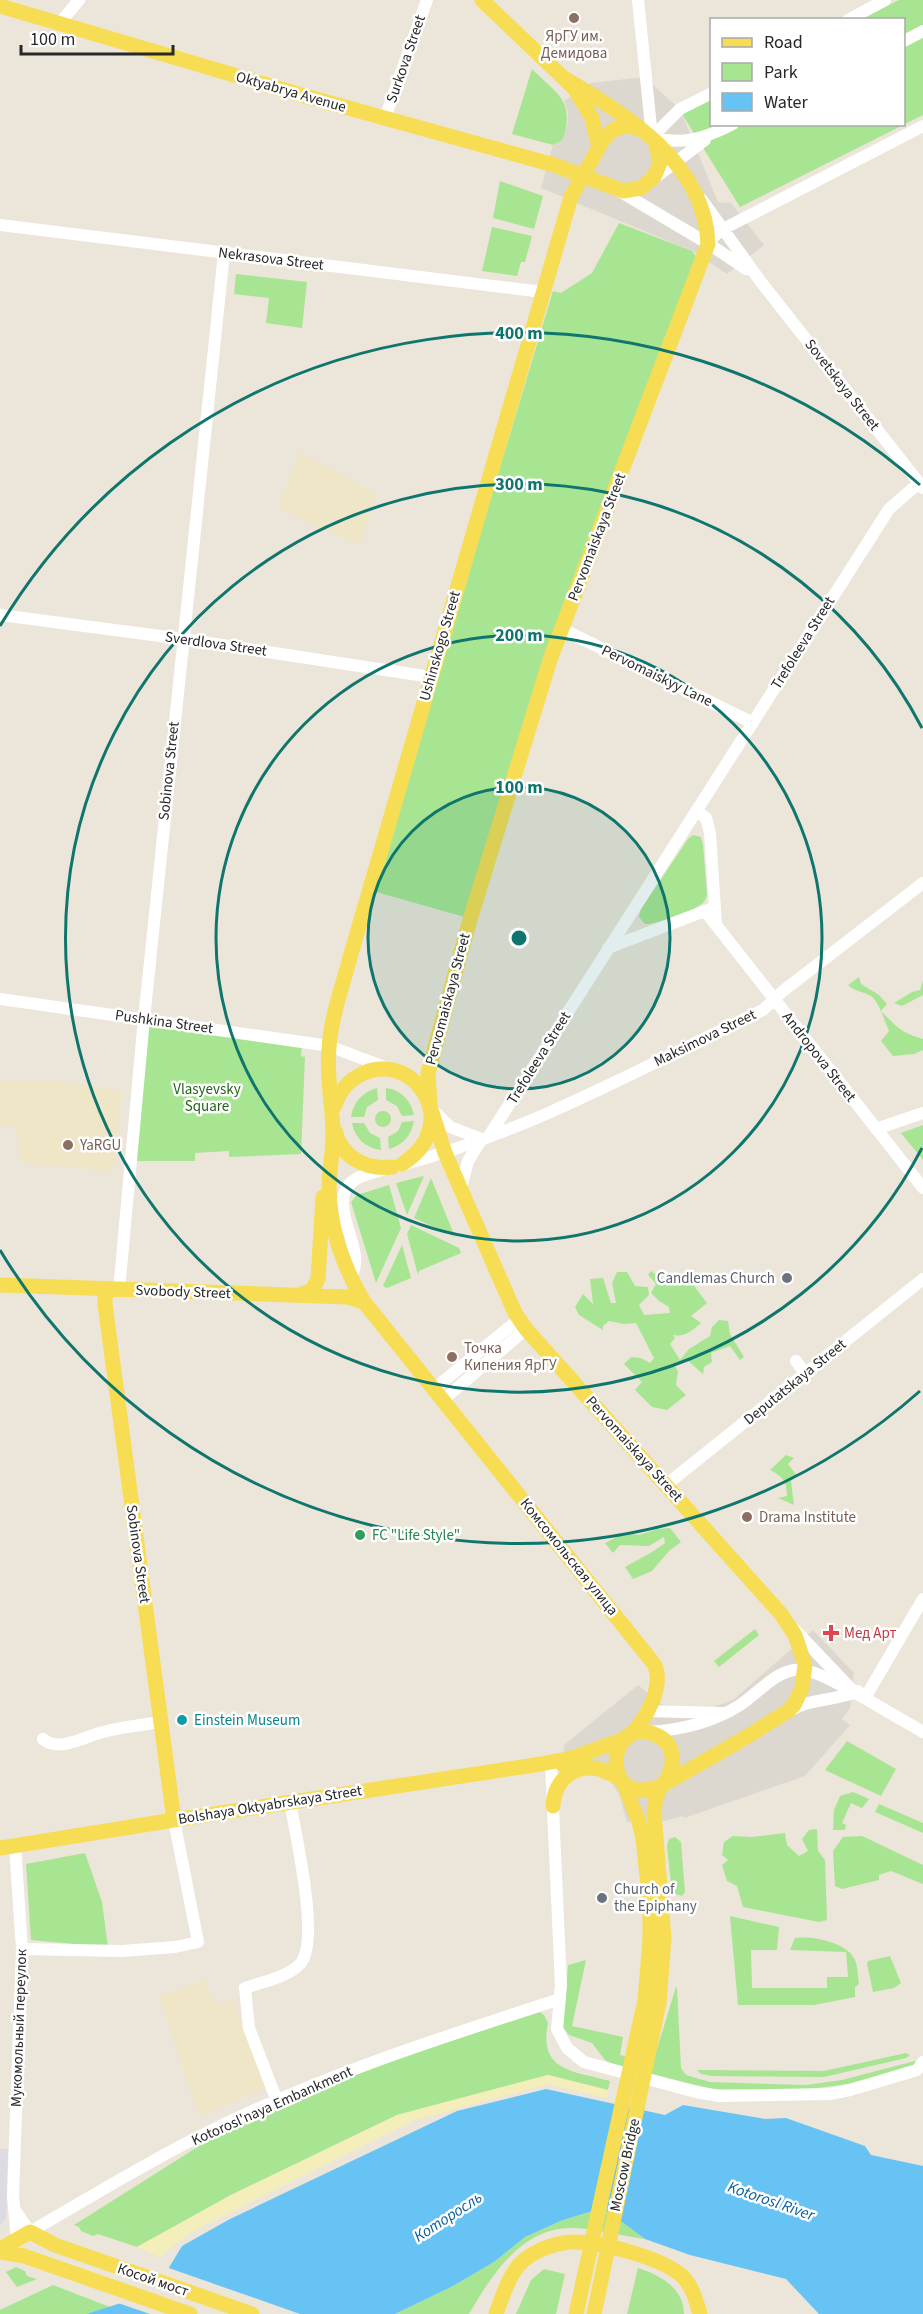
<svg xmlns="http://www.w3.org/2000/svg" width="923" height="2314" viewBox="0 0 923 2314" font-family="'Source Sans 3',sans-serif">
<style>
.industrial{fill:#dddae3}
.education{fill:#efe5c7}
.green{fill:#a8e592}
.sand{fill:#f3eeba}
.plaza{fill:#dcd8d0}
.water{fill:#66c3f4}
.pier{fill:#ece5d9}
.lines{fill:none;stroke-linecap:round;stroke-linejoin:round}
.minor{stroke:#fff;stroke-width:12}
.major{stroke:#f7dd53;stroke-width:15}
.ring{fill:none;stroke:#0f766e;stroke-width:3}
.education-dot{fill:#8d6e63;stroke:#fff;stroke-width:2}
.worship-dot{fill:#6b7280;stroke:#fff;stroke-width:2}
.leisure-dot{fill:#2e9e5b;stroke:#fff;stroke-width:2}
.health-dot{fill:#e0444e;stroke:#fff;stroke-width:2}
.culture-dot{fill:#0f9aa8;stroke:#fff;stroke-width:2}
.labels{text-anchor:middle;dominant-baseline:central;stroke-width:5;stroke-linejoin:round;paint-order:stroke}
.education-label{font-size:15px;fill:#785e54;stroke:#fff;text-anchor:start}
.street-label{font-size:15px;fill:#282828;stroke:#fff}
.park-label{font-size:15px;fill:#216816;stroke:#fff}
.worship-label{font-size:15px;fill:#5b616d;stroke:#fff;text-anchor:end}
.leisure-label{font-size:15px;fill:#27864d;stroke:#fff;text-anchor:start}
.health-label{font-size:15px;fill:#be3a42;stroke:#fff;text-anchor:start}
.culture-label{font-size:15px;fill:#0d838f;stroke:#fff;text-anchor:start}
.water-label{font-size:16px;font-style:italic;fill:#075e9e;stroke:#fff}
.centre{fill:#0f766e;stroke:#fff;stroke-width:3}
.ring-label{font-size:18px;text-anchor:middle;font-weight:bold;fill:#0f766e;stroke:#fff;stroke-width:5;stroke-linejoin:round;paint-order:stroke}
</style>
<rect width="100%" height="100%" fill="#ece5d9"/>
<path class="industrial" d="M 0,2149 L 8,2149 L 6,2218 L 0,2226 Z"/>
<path class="education" d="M 300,452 L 376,494 L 360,546 L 278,508 Z
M 0,1082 L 57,1082 L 114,1089 L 114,1091 L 122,1092 L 114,1172 L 21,1163 L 16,1126 L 0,1124 Z
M 206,1980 L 215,2005 L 233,2000 L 266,2087 L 199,2117 L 159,1996 Z"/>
<path class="green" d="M 899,0 L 923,0 L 923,115 L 740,207 L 682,114 L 711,99 L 712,124 L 904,124 L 904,20 L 862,19 Z
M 532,69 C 558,95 575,100 563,140 L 553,145 L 512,134 Z
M 500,181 L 543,196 L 534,229 L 493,218 Z
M 619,223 L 692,251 L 699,260 L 558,629 L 468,918 L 373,891 L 553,291 L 561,293 L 592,273 Z
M 492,227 L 532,236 L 525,262 L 521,262 L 517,276 L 482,271 Z
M 236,274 L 307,282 L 302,328 L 266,323 L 269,298 L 234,294 Z
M 693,835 L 701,837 L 703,845 L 707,894 C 706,899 706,899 703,903 C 696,910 654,925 645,924 L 639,917 L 641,909 L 688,839 Z
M 859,977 L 861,984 L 879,995 L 887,1004 L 881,1011 C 898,1028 900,1032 923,1039 L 923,1050 L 914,1054 L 893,1056 L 881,1041 L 889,1031 C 885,1022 878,1000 871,996 C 863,991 855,992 848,985 Z
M 923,981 L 923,995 L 902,1006 L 894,1003 L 912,992 L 920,990 Z
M 147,1021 L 302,1043 L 301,1056 L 305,1057 L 301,1154 L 229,1157 L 229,1151 L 195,1153 L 195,1161 L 133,1161 Z
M 377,1088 L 378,1100 L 367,1107 L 364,1117 L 351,1117 C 353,1102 363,1092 377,1088 Z
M 386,1088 C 401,1090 411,1100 414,1115 L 402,1116 L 397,1106 L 386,1100 Z
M375 1119a8 8 0 1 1 16 0a8 8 0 1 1-16 0Z
M 414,1121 C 411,1136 403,1145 389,1149 L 388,1137 L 398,1131 L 402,1122 Z
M 352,1123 L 364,1123 L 370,1133 L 380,1138 L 381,1150 C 365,1148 355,1138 352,1123 Z
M 923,1125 L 923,1160 L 901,1133 Z
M 424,1176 L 407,1215 L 396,1183 Z
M 431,1178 L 455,1237 L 414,1218 Z
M 389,1185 L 401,1228 L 376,1283 L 351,1202 L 357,1195 Z
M 411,1225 L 459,1248 L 461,1253 L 419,1271 L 418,1275 L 407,1234 Z
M 402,1245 L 411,1278 L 387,1288 L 383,1286 Z
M 651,1271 C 665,1281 672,1282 689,1279 L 707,1303 L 691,1316 L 701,1323 C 692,1331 685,1337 673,1335 L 675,1338 L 670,1344 L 680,1360 L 689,1349 L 710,1336 L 712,1327 L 719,1320 L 728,1321 L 730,1334 L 744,1357 L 740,1360 L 730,1346 L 711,1353 L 712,1362 L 704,1367 L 703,1374 L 687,1360 L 675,1366 L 678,1371 L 676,1385 L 686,1395 L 667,1410 L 652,1407 L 635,1390 L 642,1382 L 624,1364 L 631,1357 L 641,1358 L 650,1363 L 654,1358 L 636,1323 L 624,1324 L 609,1321 L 603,1326 L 603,1330 L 579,1315 L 575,1307 L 583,1294 L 593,1304 L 590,1279 L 603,1278 L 611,1303 L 616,1303 L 612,1283 L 617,1272 L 627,1272 L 635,1286 L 648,1287 L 649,1295 L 639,1305 L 644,1315 L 670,1313 L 669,1307 L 659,1301 L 651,1293 L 656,1284 L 648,1275 Z
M 786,1455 L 794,1458 L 788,1464 L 797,1476 L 791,1481 L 794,1505 L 778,1498 L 787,1496 C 787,1481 783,1477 770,1470 Z
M 670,1528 L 681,1542 L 669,1551 L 652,1571 L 633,1579 L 625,1567 L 652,1552 L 665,1543 L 664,1537 L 649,1546 L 620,1545 L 613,1553 L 605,1543 L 625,1533 L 639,1535 L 658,1529 Z
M 755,1629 L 759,1635 L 719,1667 L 714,1661 Z
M 847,1741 L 896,1769 L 881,1796 L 825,1770 Z
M 853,1792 L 869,1799 L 862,1808 L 851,1803 L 842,1823 L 846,1825 L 845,1830 L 833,1830 L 834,1810 L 840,1796 Z
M 879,1804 L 923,1823 L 923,1833 L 875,1812 Z
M 817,1829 L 818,1851 L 825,1860 L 827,1920 L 819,1922 L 743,1907 L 737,1886 L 727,1881 L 722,1865 L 728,1860 L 722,1855 L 724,1842 L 733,1836 L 752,1837 L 785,1833 L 787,1845 L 799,1856 L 808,1851 L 802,1839 L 809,1830 Z
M 862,1836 L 923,1865 L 923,1884 L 891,1871 L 879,1875 L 879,1880 L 842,1889 L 835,1886 L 833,1851 L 843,1837 Z
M 675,1837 L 681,1842 L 685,1892 L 682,1896 L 672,1893 L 667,1846 L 669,1839 Z
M 85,1853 L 102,1902 L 108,1947 L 31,1940 L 26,1864 Z
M 730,1916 L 779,1927 L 777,1950 L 751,1950 L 752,1988 L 827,1988 L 827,1977 L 848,1977 L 846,1952 L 790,1950 L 795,1938 C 812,1935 849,1943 855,1960 C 858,1967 858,1977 859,1984 L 855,1987 L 855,1997 L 814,2005 L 738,2005 Z
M 890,1956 L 901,1983 L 894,1988 L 873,1992 L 867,1964 L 868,1961 Z
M 586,1960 L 572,2026 L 623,2037 L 620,2055 L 653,2062 L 676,1987 L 677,1988 L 681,2068 L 686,2075 L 710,2082 L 806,2085 L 842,2080 L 915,2061 L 916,2065 L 848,2084 L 801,2090 L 713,2089 L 614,2065 L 605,2060 L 592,2043 L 569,2035 L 563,2027 L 568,1965 Z
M 540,2012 L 544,2015 L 548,2023 C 538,2072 574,2071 610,2081 L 608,2090 L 548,2075 L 397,2115 L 231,2195 L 137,2247 L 98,2234 L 93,2236 L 81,2231 L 79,2227 L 74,2225 L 207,2141 L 335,2082 L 344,2076 Z
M 906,2053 L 910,2055 L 906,2058 L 824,2077 L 712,2076 L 701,2074 L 697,2070 L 824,2071 Z
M 603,2208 L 645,2239 C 622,2236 594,2228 571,2228 C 521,2228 491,2276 469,2314 L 395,2314 L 453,2286 L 494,2262 L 525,2237 L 563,2220 Z
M 16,2267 L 25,2271 L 27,2276 L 37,2279 L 17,2287 L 6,2272 Z
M 638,2268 C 660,2275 684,2288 684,2314 L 627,2314 Z
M 544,2269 L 565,2274 L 556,2314 L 516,2314 L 531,2280 Z
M 53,2285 L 110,2307 L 86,2314 L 0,2314 L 0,2310 Z"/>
<path class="sand" d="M 548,2075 L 608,2090 L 607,2098 L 548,2084 L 415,2120 L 191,2232 L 160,2257 L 137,2247 L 231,2195 L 397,2115 Z"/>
<path class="plaza" d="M 636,78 L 645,78 L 680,109 L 718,202 L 731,203 L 764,245 L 727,274 L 692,251 L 541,188 L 553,145 L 563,140 L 568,122 L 568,112 L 564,101 L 591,83 Z
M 813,1630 L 854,1673 L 850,1708 L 842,1719 L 850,1725 L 805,1776 L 684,1818 L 683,1816 L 663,1821 L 627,1822 L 619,1794 L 610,1781 L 598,1775 L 562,1775 L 564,1745 L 638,1685 L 663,1705 L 708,1709 L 733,1700 Z"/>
<path class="water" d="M 546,2089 L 665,2115 L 683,2105 L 765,2119 L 786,2118 L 865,2146 L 871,2155 L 923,2166 L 923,2314 L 819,2314 L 786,2279 L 690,2255 L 645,2239 L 603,2208 L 563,2220 L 525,2237 L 494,2262 L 453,2286 L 395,2314 L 86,2314 L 121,2303 L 161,2281 L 182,2246 L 230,2219 L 457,2111 Z"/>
<path class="pier" d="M 166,2267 L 300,2314 L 150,2314 L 115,2302 L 159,2278 Z"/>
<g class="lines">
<path class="minor" d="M 638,0 L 652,137
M 848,20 L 885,0
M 60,23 L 79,0
M 904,41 L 923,31
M 385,118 L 427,0
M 652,137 C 681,146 706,138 733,124
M 652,137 L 680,109 L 712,93
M 652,180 L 705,140
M 616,189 L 712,246 L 746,269
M 702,200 L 761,282 L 923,488
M 0,225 L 543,292
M 708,244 L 713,237 L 723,229 L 923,126
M 0,615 L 183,639 L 431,677
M 562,629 L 753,723
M 696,811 L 706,818 L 710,833 L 716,925
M 705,911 L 923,1188
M 608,948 L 710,909
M 0,999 L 302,1042 L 329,1046 L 390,1069
M 433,1110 L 450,1127 L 482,1139
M 876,1129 L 923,1113
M 489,1136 L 889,509 L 919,483
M 401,1165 C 529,1132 645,1066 763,1010 L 783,991 L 923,883
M 461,1188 L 468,1161 L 482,1139
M 351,1278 C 354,1271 356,1264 355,1256 C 353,1233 327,1193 358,1178 C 366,1174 376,1172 385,1169
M 119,1290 L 144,1019 L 224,253
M 796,1361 L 805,1373
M 434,1389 L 519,1319
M 443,1400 L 526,1329
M 666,1485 L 923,1279
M 794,1629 L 854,1692 L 923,1732
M 865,1698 L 923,1599
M 646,1711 L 721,1713
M 789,1711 C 811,1698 836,1701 858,1691
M 648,1732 C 681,1730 712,1723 740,1705 C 757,1694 774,1673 794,1670 C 814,1668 837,1684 854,1692
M 43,1739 C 59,1753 86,1736 103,1732 C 121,1727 142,1725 160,1722
M 551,1764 L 561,1985 L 557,2029 L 567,2048 L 584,2062 L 696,2092 L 719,2096 L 830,2094 L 850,2090 L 917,2070 L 923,2062
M 15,1846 L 22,1949 L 13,2195 L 17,2240
M 22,1949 L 122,1951 L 175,1947 L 198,1942 L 174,1820
M 277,2101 L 249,2028 L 245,1988 C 262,1982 288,1977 300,1964 C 321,1942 295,1833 290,1801
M 14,2209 L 30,2232 C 85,2200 139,2167 196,2138 C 312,2079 436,2039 560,1999"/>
<path class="major" d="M 482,0 L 574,88 L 592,118 L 598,144
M 0,6 L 305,96 L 554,165 L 623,191 L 641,188 L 654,177 L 660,163 L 656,144
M 564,78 C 626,115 705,162 708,244 L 551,657 L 469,923 L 428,1073 L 430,1106 L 445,1153 L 515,1313 L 526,1329 L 781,1614 L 795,1635 L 805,1665 L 802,1688 L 794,1705 L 788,1711 L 743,1739 L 661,1786 C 597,1811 607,1711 656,1735 C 677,1744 675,1766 665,1782
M 334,1107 C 338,1095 344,1085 355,1078 C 408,1042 468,1122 402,1164
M 335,1131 C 342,1158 366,1170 392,1167
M 0,1285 L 348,1297 L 364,1302
M 105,1289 L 105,1304 L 174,1820
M 300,1295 L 312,1290 L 318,1279 L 323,1197
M 630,1735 C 646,1720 665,1685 654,1664 L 364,1302 C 344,1268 330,1230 329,1190 C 329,1171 333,1153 333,1135 C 333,1106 326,1076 329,1048 C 331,1016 343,985 351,954 L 571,197 C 578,184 585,172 592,160 C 603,139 611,119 641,129
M 562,1764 L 599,1769 L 616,1776 L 623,1782 L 639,1822 L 643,1838 L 650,1905 L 650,1940 L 645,2000 L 576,2314
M 553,1806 C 554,1786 566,1770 587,1768
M 0,1848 L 174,1820 L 541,1764 L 572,1758 L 627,1738
M 0,2249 L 30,2232 L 55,2245 L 252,2314
M 0,2252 L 24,2256 L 190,2314
M 496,2314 C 502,2298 508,2277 520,2264 C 532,2251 556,2242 574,2242 C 601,2242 664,2258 683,2277 C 693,2287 696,2301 700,2314
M 594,2314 L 659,2003 L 664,1938 L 654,1812 L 656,1798 L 661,1786"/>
</g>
<circle cx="519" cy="938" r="151" fill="#0f766e" fill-opacity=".12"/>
<g class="ring">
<circle cx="519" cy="938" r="151"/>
<circle cx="519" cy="938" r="303"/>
<path d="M922 1148A454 454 0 1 1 922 728"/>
<path d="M920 1391A605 605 0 0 1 0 1250M0 626A605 605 0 0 1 920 485"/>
</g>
<g class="education-dot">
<circle cx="574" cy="18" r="6"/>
<circle cx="68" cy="1145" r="6"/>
<circle cx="452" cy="1357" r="6"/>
<circle cx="747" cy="1517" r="6"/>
</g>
<g class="worship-dot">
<circle cx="787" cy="1278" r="6"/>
<circle cx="602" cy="1898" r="6"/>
</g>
<circle class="leisure-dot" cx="360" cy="1535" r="6"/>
<path class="health-dot" d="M828 1624h6v6h6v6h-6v6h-6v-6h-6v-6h6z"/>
<circle class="culture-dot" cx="182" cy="1720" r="6"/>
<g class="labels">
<g class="education-label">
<text x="574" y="36" text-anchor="middle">ЯрГУ им.<tspan x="574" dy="17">Демидова</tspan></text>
<text x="80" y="1145">YaRGU</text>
<text x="464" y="1348">Точка<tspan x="464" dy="17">Кипения ЯрГУ</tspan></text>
<text x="759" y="1517">Drama Institute</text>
</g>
<g class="street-label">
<text transform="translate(406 59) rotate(-71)">Surkova Street</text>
<text transform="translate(291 92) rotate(16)">Oktyabrya Avenue</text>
<text transform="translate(271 259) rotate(7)">Nekrasova Street</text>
<text transform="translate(842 385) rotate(52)">Sovetskaya Street</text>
<text transform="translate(597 537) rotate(-69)">Pervomaiskaya Street</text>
<text transform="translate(803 643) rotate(-58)">Trefoleeva Street</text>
<text transform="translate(216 644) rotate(8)">Sverdlova Street</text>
<text transform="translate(440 646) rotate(-74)">Ushinskogo Street</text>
<text transform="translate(657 676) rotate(26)">Pervomaiskyy Lane</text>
<text transform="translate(169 771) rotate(-84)">Sobinova Street</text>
<text transform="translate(448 999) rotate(-75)">Pervomaiskaya Street</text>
<text transform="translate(164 1022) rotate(8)">Pushkina Street</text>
<text transform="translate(705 1038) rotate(-26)">Maksimova Street</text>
<text transform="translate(819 1057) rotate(52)">Andropova Street</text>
<text transform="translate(539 1058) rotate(-58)">Trefoleeva Street</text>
<text transform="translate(183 1292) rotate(2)">Svobody Street</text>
<text transform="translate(795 1382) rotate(-39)">Deputatskaya Street</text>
<text transform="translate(634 1449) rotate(48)">Pervomaiskaya Street</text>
<text transform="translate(138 1554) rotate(82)">Sobinova Street</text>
<text transform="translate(569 1557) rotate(51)">Комсомольская улица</text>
<text transform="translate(270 1805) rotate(-9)">Bolshaya Oktyabrskaya Street</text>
<text transform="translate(19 2028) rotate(-88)">Мукомольный переулок</text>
<text transform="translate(272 2106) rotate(-24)">Kotorosl'naya Embankment</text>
<text transform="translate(625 2165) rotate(-78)">Moscow Bridge</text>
<text transform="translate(153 2280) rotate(19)">Косой мост</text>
</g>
<g class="park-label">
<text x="207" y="1089">Vlasyevsky<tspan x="207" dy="17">Square</tspan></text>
</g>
<g class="worship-label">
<text x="775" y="1278">Candlemas Church</text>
<text x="614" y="1889" text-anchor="start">Church of<tspan x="614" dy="17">the Epiphany</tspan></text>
</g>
<g class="leisure-label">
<text x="372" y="1535">FC "Life Style"</text>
</g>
<g class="health-label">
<text x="844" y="1633">Мед Арт</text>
</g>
<g class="culture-label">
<text x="194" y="1720">Einstein Museum</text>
</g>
<g class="water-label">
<text transform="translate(771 2201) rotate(19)">Kotorosl River</text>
<text transform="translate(448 2217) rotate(-33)">Которосль</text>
</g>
</g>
<circle cx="519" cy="938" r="9" class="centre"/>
<g class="ring-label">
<text x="519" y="339">400 m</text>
<text x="519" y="490">300 m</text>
<text x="519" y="641">200 m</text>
<text x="519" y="793">100 m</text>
</g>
<rect x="710" y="18" width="195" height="108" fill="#ffffff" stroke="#a9a9a9" stroke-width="1.5"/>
<rect x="722" y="38" width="30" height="9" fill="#f7dd53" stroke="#a9a9a9" stroke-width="1.5"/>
<text x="764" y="48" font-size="18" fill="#282828">Road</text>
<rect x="722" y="63" width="30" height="18" fill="#a8e592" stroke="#a9a9a9" stroke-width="1.5"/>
<text x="764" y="78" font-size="18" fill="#282828">Park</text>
<rect x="722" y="93" width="30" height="18" fill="#66c3f4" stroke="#a9a9a9" stroke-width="1.5"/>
<text x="764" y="108" font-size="18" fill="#282828">Water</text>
<path d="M21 45v9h152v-9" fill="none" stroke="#282828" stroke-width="3"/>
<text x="30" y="45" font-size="18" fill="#282828" stroke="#ffffff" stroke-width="4.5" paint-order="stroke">100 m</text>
</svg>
